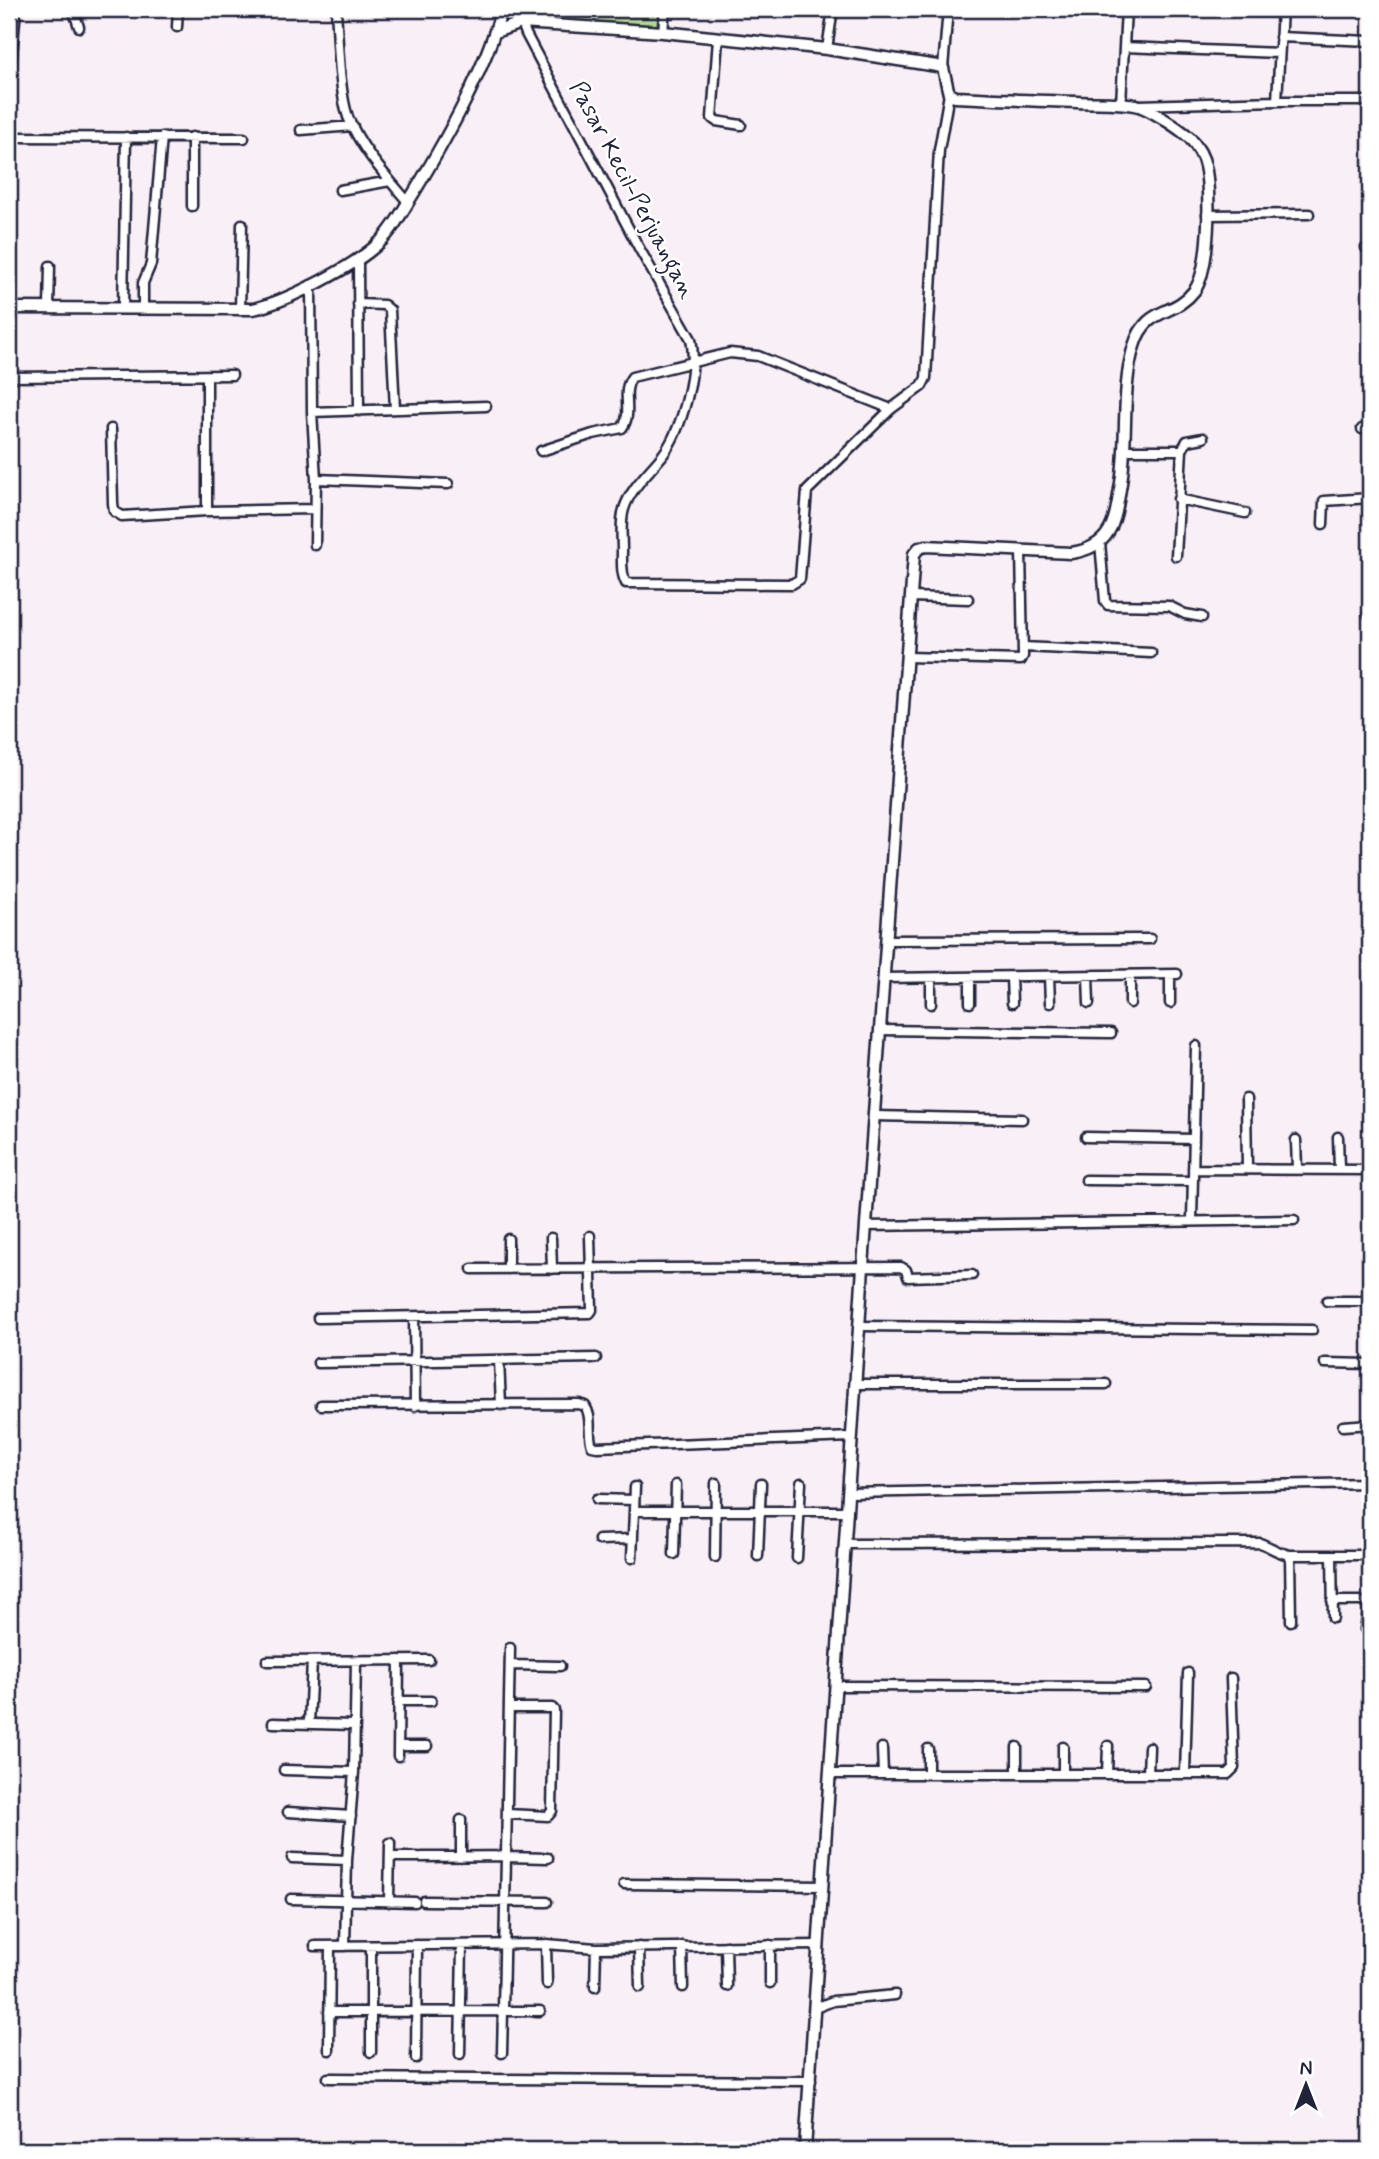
<svg xmlns="http://www.w3.org/2000/svg" width="1379" height="2159" viewBox="0 0 1379 2159" font-family="Mynerve,sans-serif">
<style>
.green{fill:#b4da96;stroke:#6b7e68;stroke-width:2}
.lines{fill:none;stroke-linecap:round;stroke-linejoin:round}
.minor-casing{stroke:#22223b;stroke-width:13}
.tertiary-casing{stroke:#22223b;stroke-width:15}
.minor{stroke:#fff;stroke-width:8}
.tertiary{stroke:#fff;stroke-width:10}
.labels{text-anchor:middle;dominant-baseline:central;stroke-width:5;stroke-linejoin:round;paint-order:stroke}
.street-label{font-size:24px;fill:#22223b;stroke:#fff}
</style>
<rect width="100%" height="100%" fill="#f9f0f7"/>
<filter id="ink" filterUnits="userSpaceOnUse"><feTurbulence type="fractalNoise" baseFrequency=".0143" numOctaves="2"/><feDisplacementMap in="SourceGraphic" scale="14" xChannelSelector="R" yChannelSelector="G"/><feConvolveMatrix kernelMatrix="1 2 1 2 8 2 1 2 1" color-interpolation-filters="sRGB"/></filter>
<g filter="url(#ink)">
<path class="green" d="M 531,9 L 659,9 L 657,26 L 535,19 Z"/>
<g class="lines">
<defs>
<path id="minor" d="M 73,9 L 79,27
M 336,9 C 338,38 339,91 348,117 C 361,149 386,176 408,202
M 517,9 L 526,34 L 639,248 L 691,339 C 698,371 682,430 662,456 C 649,472 630,489 624,509 C 620,522 622,538 622,551 C 622,562 621,574 626,583 L 792,584 L 800,579 L 807,491 L 891,409 L 922,386 L 926,378 L 939,150 L 949,94
M 1209,9 L 1282,12
M 177,27 L 178,9
M 663,32 L 665,9
M 1280,37 L 1370,41
M 718,39 L 712,118 L 716,121 L 741,125
M 1124,47 L 1279,53
M 827,49 L 833,9
M 943,68 L 948,9
M 9,90 L 16,9
M 1277,101 L 1282,9
M 1121,104 L 1126,9
M 1139,105 L 1277,101 L 1370,101
M 301,130 L 353,126
M 9,137 L 244,138
M 192,137 L 192,206
M 340,190 L 390,181
M 1207,215 L 1309,214
M 1366,248 L 1370,248
M 358,259 L 359,411
M 311,285 L 312,412 L 316,479 L 315,545
M 358,304 L 384,305 L 390,310 L 395,409
M 49,308 L 50,266
M 123,308 L 126,137
M 143,309 L 143,283 L 151,264 L 162,137
M 240,310 L 242,224
M 9,377 L 232,375
M 312,412 L 486,406
M 111,429 L 113,503 L 114,511 L 122,516 L 207,511 L 315,509
M 1362,429 L 1370,429
M 1124,450 L 1182,450
M 541,451 L 593,434 L 622,428 C 634,413 620,392 632,377 L 730,353 L 758,356 L 891,409
M 316,479 L 448,484
M 1178,499 L 1245,513
M 207,511 L 207,376
M 1323,524 L 1324,501 L 1370,498
M 1100,542 L 1105,601 L 1108,605 L 1169,606 L 1185,614 L 1202,617
M 1176,556 L 1182,450 L 1187,441 L 1203,438
M 911,597 L 968,599
M 1368,614 L 1370,614
M 1023,647 L 1151,653
M 907,657 L 1021,660 L 1023,656 L 1021,550
M 887,940 L 1150,939
M 1130,975 L 1130,1003
M 1170,975 L 1170,1003
M 1049,976 L 1050,1003
M 1088,976 L 1089,1003
M 970,977 L 970,1003
M 1011,977 L 1012,1003
M 884,978 L 1177,974
M 931,978 L 931,1004
M 880,1030 L 1111,1033
M 1246,1099 L 1247,1169
M 874,1116 L 1022,1119
M 1086,1137 L 1194,1139
M 1338,1137 L 1339,1169
M 1296,1140 L 1297,1169
M 1193,1169 L 1370,1170
M 1086,1180 L 1193,1181
M 1192,1220 L 1196,1046
M 866,1226 L 1294,1220
M 551,1238 L 552,1269
M 472,1269 L 901,1267 L 906,1270 L 908,1277 L 972,1275
M 508,1269 L 508,1239
M 1327,1301 L 1370,1301
M 414,1317 L 415,1406
M 318,1318 L 590,1313 L 592,1310 L 590,1236
M 859,1326 L 1312,1330
M 499,1360 L 501,1405
M 318,1363 L 596,1358
M 1325,1363 L 1370,1364
M 856,1384 L 1106,1384
M 321,1405 L 579,1404 L 585,1406 C 593,1417 587,1433 592,1446 L 597,1447 L 852,1437
M 1343,1426 L 1370,1424
M 849,1493 L 1370,1483
M 597,1499 L 634,1500
M 634,1511 L 847,1511
M 599,1540 L 633,1539
M 845,1544 L 1260,1543 C 1271,1547 1278,1553 1290,1555 L 1370,1555
M 674,1554 L 676,1485
M 1290,1555 L 1291,1621
M 1332,1555 L 1333,1618
M 758,1556 L 761,1484
M 715,1557 L 716,1483
M 632,1558 L 635,1487
M 797,1558 L 801,1483
M 1332,1601 L 1360,1601
M 1365,1629 L 1370,1602
M 267,1661 L 429,1660
M 510,1665 L 560,1666
M 836,1686 L 1146,1687
M 398,1701 L 431,1701
M 273,1723 L 355,1725
M 309,1724 L 312,1661
M 398,1746 L 427,1746
M 1017,1747 L 1017,1774
M 1063,1747 L 1063,1774
M 882,1748 L 883,1774
M 398,1756 L 399,1660
M 284,1770 L 354,1772
M 830,1774 L 1228,1774 L 1234,1768 L 1231,1678
M 928,1774 L 928,1749
M 1107,1774 L 1108,1746
M 1148,1774 L 1149,1747
M 1185,1774 L 1188,1673
M 288,1812 L 351,1816
M 507,1814 L 548,1816 L 552,1811 L 554,1710 L 552,1708 L 509,1708
M 461,1820 L 461,1857
M 390,1857 L 418,1857
M 422,1857 L 507,1856
M 507,1857 L 548,1858
M 292,1858 L 347,1860
M 624,1884 L 823,1886
M 291,1899 L 415,1902
M 424,1901 L 547,1902
M 389,1902 L 390,1843
M 546,1944 L 547,1984
M 770,1945 L 770,1983
M 315,1946 L 546,1944 L 596,1948 L 819,1945
M 345,1946 L 347,1860 L 354,1772 L 356,1661
M 371,1946 L 371,2052
M 682,1946 L 683,1987
M 726,1946 L 727,1986
M 639,1947 L 640,1987
M 595,1987 L 596,1948
M 815,2008 L 833,2001 L 895,1995
M 329,2012 L 503,2011 L 510,1648
M 329,2050 L 330,1946
M 502,2053 L 503,2011 L 540,2011
M 460,2054 L 462,1945
M 416,2058 L 417,1945
M 328,2078 L 811,2081"/>
<path id="tertiary" d="M 495,32 L 521,23 L 663,32 L 827,49 L 937,66 L 943,68 L 949,94 L 955,97 C 996,99 1036,101 1077,102 C 1096,103 1117,102 1135,105 C 1148,107 1180,129 1190,138 C 1196,145 1203,156 1205,166 C 1211,191 1210,271 1194,291 C 1174,317 1146,306 1134,346 C 1121,388 1128,439 1121,483 C 1115,519 1114,547 1071,553 L 926,546 L 919,548 L 914,554 L 863,1267 L 805,2150
M 9,308 L 253,309 C 286,302 355,266 379,243 C 394,229 404,208 415,191 C 449,134 484,72 502,9"/>
</defs>
<use href="#minor" class="minor-casing"/>
<use href="#tertiary" class="tertiary-casing"/>
<use href="#minor" class="minor"/>
<use href="#tertiary" class="tertiary"/>
</g>
</g>
<g class="labels">
<g class="street-label">
<text transform="translate(632 190) rotate(62)">Pasar Kecil-Perjuangan</text>
</g>
</g>
<rect width="1379" height="2159" fill="none" stroke="#fff" stroke-width="35"/>
<rect x="18" y="18" width="1344" height="2124" fill="none" stroke="#22223b" stroke-width="2.5" filter="url(#ink)"/>
<g transform="translate(1306 2085)" stroke="#ffffff" stroke-width="5" paint-order="stroke">
<path d="M0-5L12 26L0 18L-12 26Z" fill="#22223b"/>
<text y="-10" font-size="19" font-weight="bold" text-anchor="middle" fill="#22223b">N</text>
</g>
</svg>
